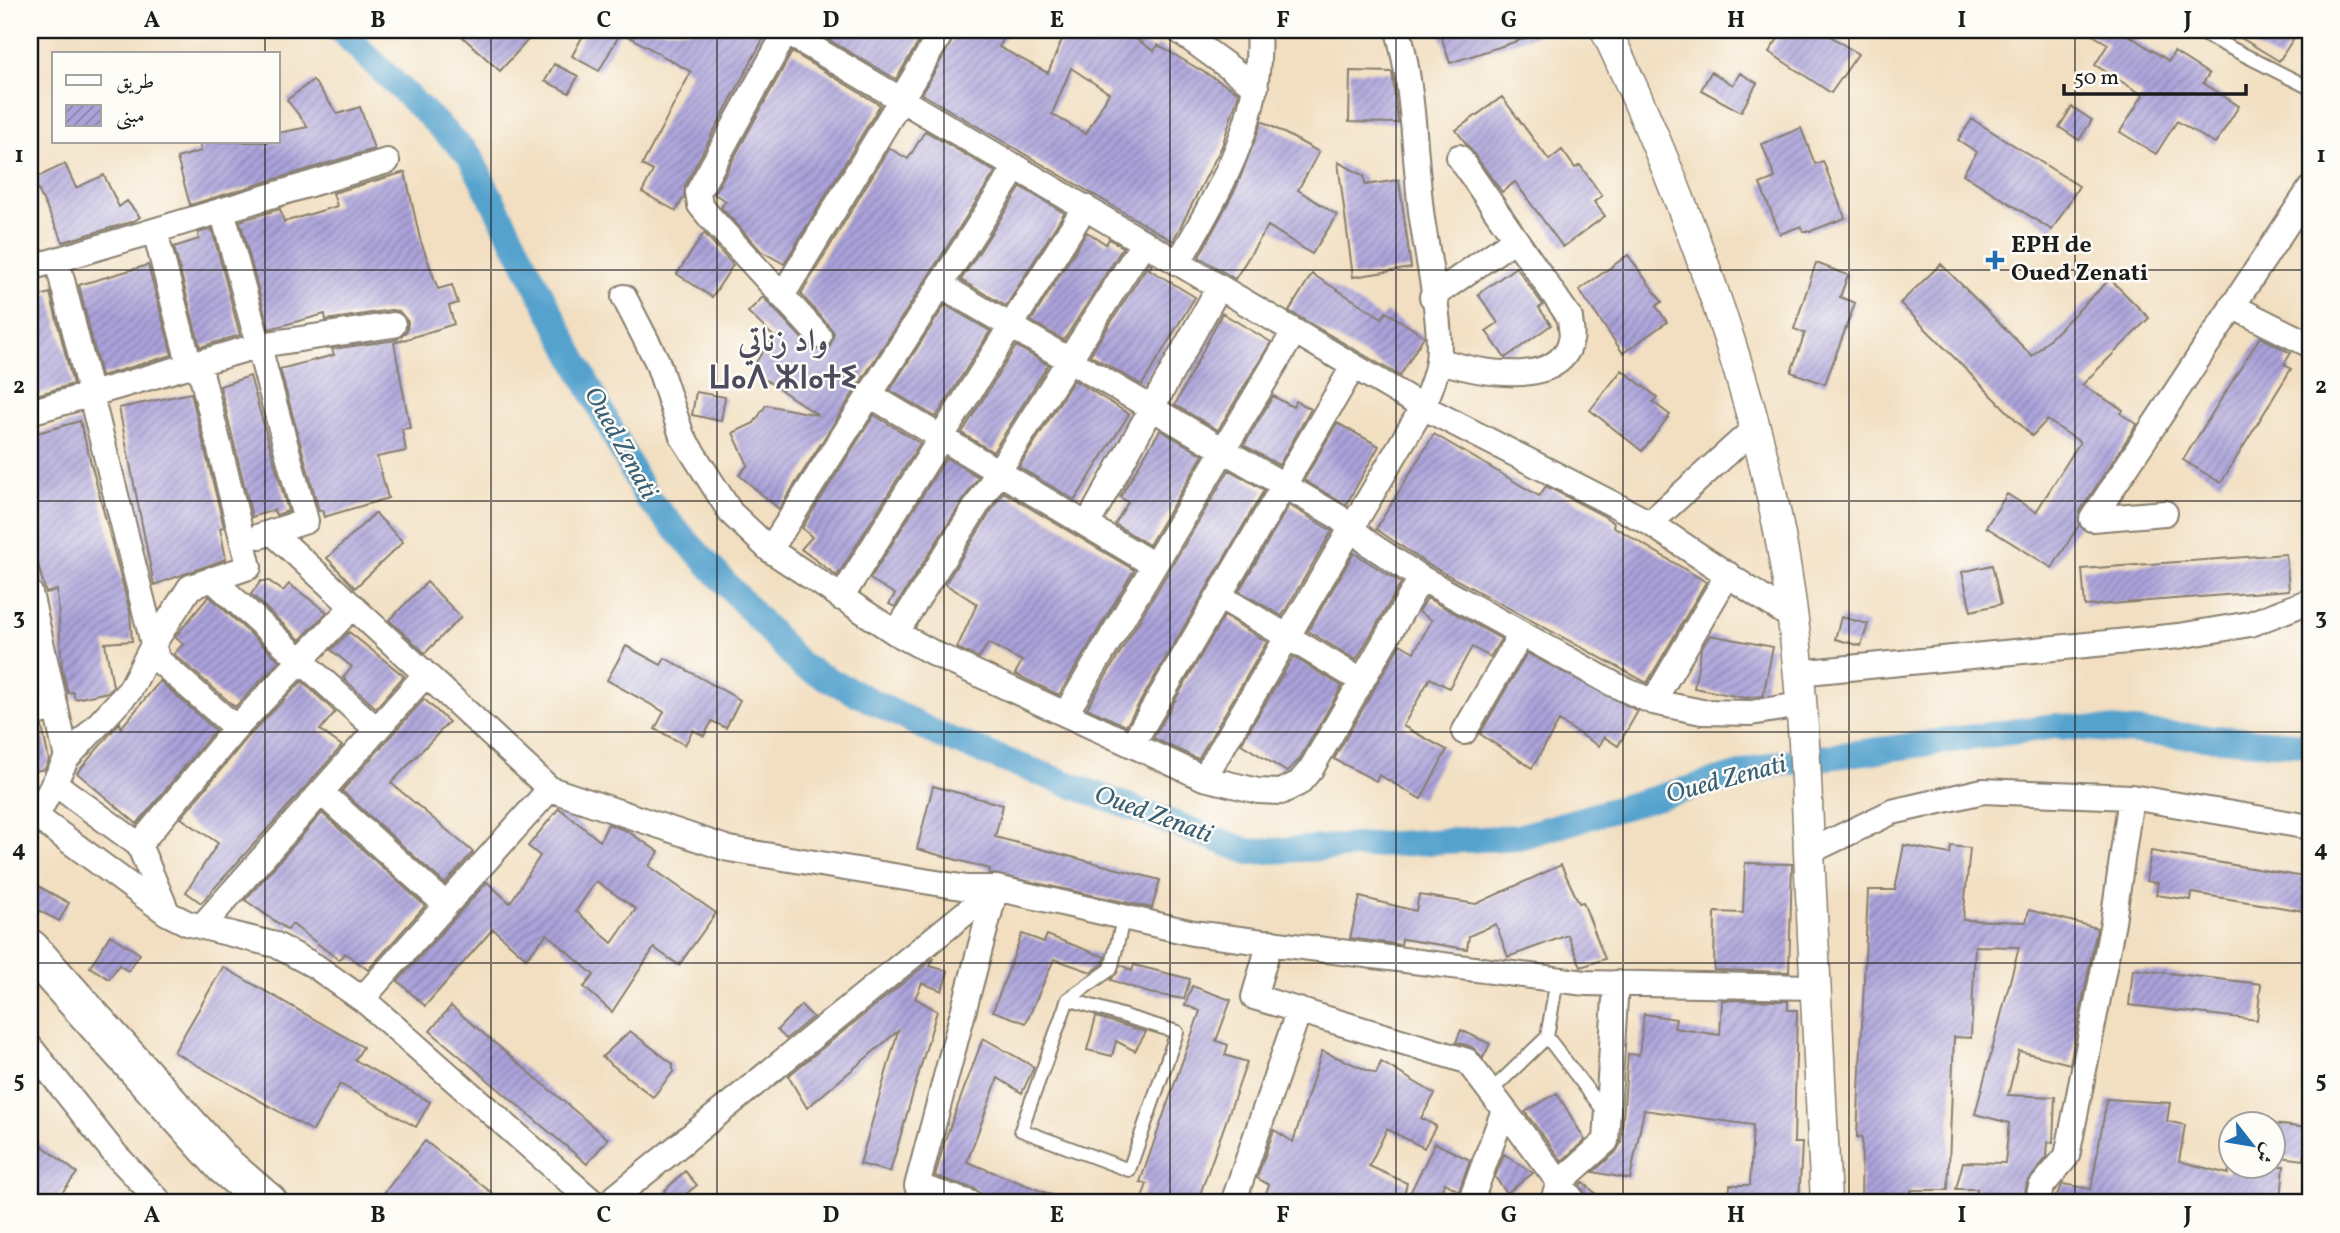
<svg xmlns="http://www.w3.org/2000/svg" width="2340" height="1233" viewBox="0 0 2340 1233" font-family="Vollkorn,Amiri,'Noto Sans Tifinagh',serif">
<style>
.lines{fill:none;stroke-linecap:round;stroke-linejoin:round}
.canal{stroke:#54a2cd;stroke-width:26}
.building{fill:url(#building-hatch);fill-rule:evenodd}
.service-casing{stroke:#877e6e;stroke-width:16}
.minor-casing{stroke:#877e6e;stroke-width:28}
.tertiary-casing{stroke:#877e6e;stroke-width:33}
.primary-casing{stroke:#877e6e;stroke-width:42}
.service{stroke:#fff;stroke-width:12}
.minor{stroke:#fff;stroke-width:24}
.tertiary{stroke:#fff;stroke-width:30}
.primary{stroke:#fff;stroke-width:38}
.grid{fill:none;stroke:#1c1c1c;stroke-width:2;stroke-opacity:0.55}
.poi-dot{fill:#1f6fb2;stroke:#fdfcf7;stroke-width:2.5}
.labels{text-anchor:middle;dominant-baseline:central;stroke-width:5;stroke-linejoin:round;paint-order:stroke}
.poi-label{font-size:24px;font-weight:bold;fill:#1c1c1c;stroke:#fdfcf7;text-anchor:start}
.water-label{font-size:26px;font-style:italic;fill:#385f74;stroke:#fdfcf7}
.district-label{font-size:32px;font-weight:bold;fill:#4e4b5e;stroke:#fdfcf7}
.neatline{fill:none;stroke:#1c1c1c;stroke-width:2.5}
.grid-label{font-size:23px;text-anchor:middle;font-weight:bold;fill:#1c1c1c}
</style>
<defs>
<pattern id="building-hatch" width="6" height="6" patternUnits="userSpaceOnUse" patternTransform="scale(1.75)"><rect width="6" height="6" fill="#aba2da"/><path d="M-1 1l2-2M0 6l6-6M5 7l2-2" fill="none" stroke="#8a83b0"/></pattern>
</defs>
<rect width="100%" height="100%" fill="#fdfcf7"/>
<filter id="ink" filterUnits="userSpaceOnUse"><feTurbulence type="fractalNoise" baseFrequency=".0143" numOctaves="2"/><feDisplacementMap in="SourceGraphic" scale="14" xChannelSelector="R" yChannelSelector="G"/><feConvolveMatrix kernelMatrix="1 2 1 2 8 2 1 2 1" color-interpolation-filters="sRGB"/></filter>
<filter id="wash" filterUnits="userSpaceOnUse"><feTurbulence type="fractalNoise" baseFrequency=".00686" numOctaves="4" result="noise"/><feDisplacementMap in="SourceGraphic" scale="28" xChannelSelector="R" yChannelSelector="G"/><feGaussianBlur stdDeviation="1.57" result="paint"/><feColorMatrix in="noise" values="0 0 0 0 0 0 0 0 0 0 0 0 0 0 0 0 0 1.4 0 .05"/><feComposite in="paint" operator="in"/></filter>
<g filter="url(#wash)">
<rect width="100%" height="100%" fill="#f2dfc1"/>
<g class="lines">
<path class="canal" d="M 340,30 L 469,155 L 646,497 L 802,666 L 941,736 L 1250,852 L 1518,837 L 1776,764 L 2055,726 L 2310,745"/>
</g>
<g id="blocks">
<path class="building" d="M 455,30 L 537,30 L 500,71 Z
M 586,30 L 768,30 L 685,185 L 684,197 L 676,211 L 642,192 L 653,171 L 642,165 L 691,72 L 621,32 L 599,71 L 572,56 Z
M 812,30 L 926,30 L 896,79 Z
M 958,30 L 1009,30 L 999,47 L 1048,73 L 1066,30 L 1122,30 L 1154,51 L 1158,45 L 1239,93 L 1222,146 L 1173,241 L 922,94 ZM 1071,68 L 1109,93 L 1086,134 L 1052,114 Z
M 1439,30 L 1538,30 L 1539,34 L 1450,63 Z
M 1784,30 L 1821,30 L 1858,54 L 1831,93 L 1769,52 Z
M 2084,30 L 2120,30 L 2169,61 L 2174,52 L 2209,74 L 2203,83 L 2239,106 L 2215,144 L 2177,121 L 2156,154 L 2120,132 L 2143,95 L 2095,65 L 2108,44 Z
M 2228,30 L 2299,30 L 2279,61 Z
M 792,52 L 880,105 L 784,264 L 761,251 L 721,207 L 726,201 L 714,194 Z
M 554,64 L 578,76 L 569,93 L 545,81 Z
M 1350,71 L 1392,72 L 1398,123 L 1349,122 Z
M 1711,72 L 1733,85 L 1740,73 L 1757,83 L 1741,112 L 1701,90 Z
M 313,80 L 338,114 L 360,107 L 374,149 L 190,205 L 177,158 L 201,151 L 199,142 L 278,142 L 278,133 L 308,127 L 287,100 Z
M 1502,97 L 1549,160 L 1562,150 L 1575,168 L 1580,165 L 1602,196 L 1594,202 L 1605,216 L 1563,247 L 1515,182 L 1502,192 L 1456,130 Z
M 2072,107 L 2092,120 L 2079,140 L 2059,127 Z
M 1972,119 L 2079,186 L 2052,230 L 1963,174 L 1977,152 L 1958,140 Z
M 1262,121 L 1319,152 L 1298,190 L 1337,215 L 1312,254 L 1268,226 L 1235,279 L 1199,257 L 1237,186 Z
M 1801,128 L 1815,164 L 1823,161 L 1845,218 L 1811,231 L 1803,231 L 1801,226 L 1780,234 L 1760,184 L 1775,178 L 1762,144 Z
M 925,131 L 995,172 L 779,509 L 739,475 L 748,465 L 733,433 L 754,423 L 766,405 L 818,415 L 751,370 L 773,336 L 748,312 L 763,297 L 809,346 L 822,351 L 830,346 L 834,333 L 830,327 L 801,294 L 889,148 L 908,159 Z
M 1338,162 L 1364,176 L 1365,185 L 1399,180 L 1411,268 L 1353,277 Z
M 65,164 L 76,188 L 104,175 L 119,207 L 127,201 L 140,217 L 134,221 L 63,242 L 33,179 Z
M 405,172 L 420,239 L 438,289 L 452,285 L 458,303 L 449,306 L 454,324 L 394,343 L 410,428 L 402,429 L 406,451 L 377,457 L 388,498 L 324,517 L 322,510 L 319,511 L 280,369 L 334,355 L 332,349 L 396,340 L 407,331 L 408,322 L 399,311 L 391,310 L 326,320 L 325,314 L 269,329 L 240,221 L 280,209 L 284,222 L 337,206 L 333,193 Z
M 1021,187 L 1064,213 L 1006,306 L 961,280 Z
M 212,229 L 240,335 L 200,347 L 174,247 L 199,239 L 198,233 Z
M 1087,232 L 1106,244 L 1109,239 L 1123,247 L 1064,340 L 1031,321 Z
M 704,233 L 733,265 L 712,297 L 677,274 Z
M 1628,255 L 1662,302 L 1656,306 L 1667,322 L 1623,353 L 1579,290 Z
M 1149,263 L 1152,265 L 1149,269 L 1195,297 L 1142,385 L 1090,355 Z
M 1816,263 L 1848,275 L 1840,297 L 1855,303 L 1825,384 L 1791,372 L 1805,333 L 1794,329 Z
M 1941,264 L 2032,356 L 2110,279 L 2149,318 L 2082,385 L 2123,410 L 2121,414 L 2137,424 L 2080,511 L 2079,525 L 2052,568 L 1986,527 L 2007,494 L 2036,512 L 2080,442 L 2047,420 L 2032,436 L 1900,303 Z
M 148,265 L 172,355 L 101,376 L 79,285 Z
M 1516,267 L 1543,305 L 1539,308 L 1551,325 L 1505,358 L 1486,331 L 1498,323 L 1478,294 Z
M 1312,274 L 1382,318 L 1386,312 L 1424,336 L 1400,376 L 1289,311 Z
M 50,293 L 73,384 L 30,397 L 30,299 Z
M 945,305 L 990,331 L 936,417 L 890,390 Z
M 1222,313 L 1271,342 L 1218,430 L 1175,405 Z
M 2260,337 L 2291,353 L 2284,364 L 2291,369 L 2221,483 L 2183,460 Z
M 1016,346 L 1048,365 L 993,452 L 962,433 Z
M 1622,370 L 1657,397 L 1653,402 L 1670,415 L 1642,451 L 1590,410 Z
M 250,376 L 288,511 L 276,515 L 274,510 L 252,517 L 220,386 Z
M 1074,380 L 1129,414 L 1075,500 L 1019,467 Z
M 696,392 L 725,397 L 721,421 L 692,415 Z
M 191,393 L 224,527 L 220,528 L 226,559 L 154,585 L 119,408 Z
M 1273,396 L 1293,407 L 1296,401 L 1311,409 L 1279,465 L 1244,445 Z
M 874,415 L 920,443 L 837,576 L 801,549 L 812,537 L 802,528 Z
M 80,421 L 130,612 L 132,641 L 105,643 L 113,686 L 108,692 L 75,699 L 73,692 L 68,693 L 62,668 L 57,590 L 46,593 L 30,537 L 35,535 L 30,518 L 30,435 Z
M 1337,423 L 1379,446 L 1346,505 L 1304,480 Z
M 1160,430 L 1203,455 L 1149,545 L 1115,524 L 1128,502 L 1120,497 Z
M 1434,434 L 1539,496 L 1546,486 L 1602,515 L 1614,523 L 1613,526 L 1706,582 L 1647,683 L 1429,565 L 1376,529 Z
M 946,458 L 978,477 L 895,607 L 889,604 L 895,594 L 870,579 Z
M 1229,470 L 1264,490 L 1126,726 L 1087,708 Z
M 1003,492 L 1134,570 L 1059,695 L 1015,674 L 1022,661 L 988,643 L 979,658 L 957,648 L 977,604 L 945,584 Z
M 1289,505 L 1332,531 L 1282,616 L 1239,591 Z
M 375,513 L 403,542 L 355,588 L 327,558 Z
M 1354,553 L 1401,583 L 1356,660 L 1308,631 Z
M 2286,554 L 2289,590 L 2085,606 L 2082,569 Z
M 1992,565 L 2001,604 L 1971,611 L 1962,572 Z
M 261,581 L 269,581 L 283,591 L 289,584 L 327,612 L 300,640 L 251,594 Z
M 427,582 L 461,617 L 425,653 L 389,620 Z
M 209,596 L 280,661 L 235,707 L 174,654 L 183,644 L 175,637 Z
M 1427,598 L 1501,639 L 1490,657 L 1472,647 L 1449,688 L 1430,678 L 1403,726 L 1447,750 L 1421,799 L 1379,775 L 1376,781 L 1334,759 L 1400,644 L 1414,652 L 1432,620 L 1419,612 Z
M 1224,616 L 1267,642 L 1198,759 L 1153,738 Z
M 1841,617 L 1868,624 L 1861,646 L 1835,639 Z
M 349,632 L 404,676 L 376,708 L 343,678 L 352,667 L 331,650 Z
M 1710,635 L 1773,647 L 1763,696 L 1745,698 L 1694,688 L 1701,649 Z
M 626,646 L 661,665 L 665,658 L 740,700 L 726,728 L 712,721 L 704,736 L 693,730 L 685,745 L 655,729 L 664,712 L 607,680 Z
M 1527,653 L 1638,711 L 1618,746 L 1604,737 L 1599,746 L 1559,721 L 1532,768 L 1480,734 Z
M 1293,657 L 1342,686 L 1299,760 L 1287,772 L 1241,744 Z
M 160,681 L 215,730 L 137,824 L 77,773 L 120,722 L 121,728 Z
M 302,681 L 335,712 L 320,730 L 342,746 L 201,903 L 186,892 L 218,843 L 181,818 L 247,738 Z
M 424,699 L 449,722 L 391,783 L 473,852 L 445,884 L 342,791 Z
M 42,727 L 49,760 L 45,769 L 30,772 L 30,728 Z
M 933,786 L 1003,805 L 995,837 L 1160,880 L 1152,908 L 989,873 L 990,869 L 917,849 Z
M 559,808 L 600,841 L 608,824 L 627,831 L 659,852 L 649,866 L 716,913 L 679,965 L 654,948 L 612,1012 L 584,987 L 594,975 L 547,934 L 526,958 L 493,929 L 425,1006 L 398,981 L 487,882 L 510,903 L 540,856 L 528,846 ZM 596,881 L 636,909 L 612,943 L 576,911 Z
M 322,813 L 425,906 L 368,970 L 345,953 L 339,960 L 292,924 L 288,930 L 245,900 Z
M 1904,845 L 1950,854 L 1951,846 L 1970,848 L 1963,920 L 2026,922 L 2029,910 L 2097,928 L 2070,1064 L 2019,1051 L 2008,1095 L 2055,1097 L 2053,1143 L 2048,1142 L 2047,1157 L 2027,1183 L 2023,1203 L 1976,1203 L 1977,1189 L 1956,1189 L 1963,1162 L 2005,1163 L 2009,1123 L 1975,1114 L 2019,947 L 1975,946 L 1971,1038 L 1954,1037 L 1948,1190 L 1911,1190 L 1911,1203 L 1861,1203 L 1862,1137 L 1857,1137 L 1868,890 L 1895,890 Z
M 2151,851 L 2310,878 L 2310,912 L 2192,893 L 2191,900 L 2156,895 L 2158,883 L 2146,881 Z
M 1745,863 L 1792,864 L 1789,972 L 1714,970 L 1715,912 L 1743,913 Z
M 1561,865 L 1579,903 L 1583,902 L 1605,959 L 1581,967 L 1568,935 L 1508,957 L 1496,924 L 1469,936 L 1467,949 L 1402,939 L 1401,945 L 1350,938 L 1360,897 L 1416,911 L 1419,895 L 1476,904 Z
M 36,885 L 69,903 L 59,921 L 30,906 L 30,897 Z
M 1022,934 L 1044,942 L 1047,935 L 1105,957 L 1103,964 L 1091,972 L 1054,959 L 1026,1023 L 993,1011 Z
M 110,935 L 140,954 L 128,971 L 119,965 L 109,979 L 90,967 Z
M 934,958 L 930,966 L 948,971 L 942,991 L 922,983 L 915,998 L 937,1011 L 890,1172 L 860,1164 L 898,1031 L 807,1108 L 788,1076 Z
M 1121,965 L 1132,971 L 1134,965 L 1190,979 L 1184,999 L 1149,993 L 1111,980 Z
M 223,967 L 363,1047 L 355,1060 L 430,1102 L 416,1127 L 340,1084 L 313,1131 L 174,1052 Z
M 2133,969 L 2261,984 L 2257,1020 L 2129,1005 Z
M 1192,986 L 1231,1000 L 1216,1041 L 1228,1045 L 1225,1055 L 1247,1062 L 1197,1203 L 1140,1203 L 1147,1184 L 1140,1182 L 1200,1011 L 1185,1005 Z
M 1722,1000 L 1788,1001 L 1788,1010 L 1797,1010 L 1794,1143 L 1802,1143 L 1799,1203 L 1729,1203 L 1730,1185 L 1750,1185 L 1753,1125 L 1644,1110 L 1630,1179 L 1593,1172 L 1616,1152 L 1621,1143 L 1628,1054 L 1639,1055 L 1644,1014 L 1676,1019 L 1674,1028 L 1720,1035 Z
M 801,1005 L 813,1017 L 786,1039 L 777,1030 Z
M 451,1006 L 608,1139 L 587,1164 L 430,1031 Z
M 1096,1017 L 1146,1032 L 1135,1051 L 1116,1041 L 1112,1056 L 1087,1050 Z
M 1461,1030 L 1490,1044 L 1483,1058 L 1472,1047 L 1456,1042 Z
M 630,1031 L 673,1064 L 673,1072 L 653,1097 L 602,1057 Z
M 983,1038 L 1034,1067 L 1022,1093 L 998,1078 L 967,1162 L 1072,1203 L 999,1203 L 983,1197 L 975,1189 L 935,1176 L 945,1140 Z
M 1322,1051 L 1376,1074 L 1381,1062 L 1435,1094 L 1421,1118 L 1436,1126 L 1424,1148 L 1387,1129 L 1369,1166 L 1407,1183 L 1402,1203 L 1262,1203 L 1269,1185 L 1257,1178 L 1274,1130 L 1293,1142 Z
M 1557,1093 L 1585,1140 L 1562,1161 L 1525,1112 Z
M 2107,1099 L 2170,1103 L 2167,1121 L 2185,1125 L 2179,1161 L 2228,1174 L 2230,1166 L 2284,1166 L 2281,1200 L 2244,1197 L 2242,1203 L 2052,1203 L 2063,1184 L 2091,1189 Z
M 2273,1124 L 2308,1128 L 2304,1160 L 2273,1156 Z
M 30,1136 L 77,1173 L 54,1203 L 30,1203 Z
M 425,1141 L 505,1203 L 397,1203 L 384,1193 Z
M 1435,1143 L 1470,1160 L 1459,1191 L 1445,1183 L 1435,1203 L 1422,1203 L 1408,1197 Z
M 1504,1154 L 1533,1173 L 1507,1193 L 1495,1177 Z
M 685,1171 L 697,1185 L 675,1203 L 664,1191 Z
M 1583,1182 L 1606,1203 L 1590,1203 L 1580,1185 Z"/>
</g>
</g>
<g filter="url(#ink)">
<use href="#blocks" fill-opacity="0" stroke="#877e6e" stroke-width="2"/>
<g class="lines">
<defs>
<path id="service" d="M 2195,30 L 2310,88
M 1068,999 L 1177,1032 L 1129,1170 L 1021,1130 L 1068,999 L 1111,969 L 1123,920
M 1547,1037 L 1606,1114
M 1490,1092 L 1547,1037 L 1557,979"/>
<path id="minor" d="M 783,30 L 1423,407 L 1650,523 L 1791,617
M 787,30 L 698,192 L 700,205 L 709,216 L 819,336
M 1178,30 L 1256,87
M 222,210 L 306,521 L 260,536
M 155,231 L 190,367
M 57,260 L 157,659 L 236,728
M 1178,263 C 1220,190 1264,117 1258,30
M 30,268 L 387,161
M 942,286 L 1337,516 L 1371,545 L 1421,578 L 1613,684 L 1653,702 L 1702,712 L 1751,713 L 1800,705
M 782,296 L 943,30
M 624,297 L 657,361 L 682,436 L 731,513 L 770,550 L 896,633 L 939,656 L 1204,778 L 1258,791 L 1281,792 L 1299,783 L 1311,769 L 1421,578
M 1432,297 L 1515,239
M 2232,306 L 2310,345
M 1438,360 C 1472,371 1560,391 1571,340 C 1573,334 1570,324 1570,318 L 1459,157
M 870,395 L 1154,565
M 30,412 L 260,345 L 393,325
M 2165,513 L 2092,519 L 2310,189
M 1650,523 L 1755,428
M 1087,525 L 1219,287
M 272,532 L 550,789 L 729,849 L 967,888 L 996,888 L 1193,933 L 1585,983 L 1817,987
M 770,550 L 1016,167
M 212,579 L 376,729
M 30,593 L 67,758
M 1219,596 L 1362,681
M 841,598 L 1085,207
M 896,633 L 1144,242
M 1797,673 L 2179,636 L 2250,624 L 2310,601
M 1653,702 L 1728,574
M 1066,713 L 1294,332
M 30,714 L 56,708
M 1464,732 L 1521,634
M 1133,743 L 1353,367
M 1204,778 L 1423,407 C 1429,392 1436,377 1438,361 C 1443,322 1426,253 1421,211 C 1414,150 1414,90 1398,30
M 54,783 L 139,845 L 167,912
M 321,792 L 446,905
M 30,812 L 167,913 L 187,923 L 276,945 L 315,966 L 366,1002 L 594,1203
M 30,823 L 36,817 L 67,758 L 130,690 L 154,643 L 190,587 L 249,567 L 199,364
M 139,845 L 236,728 L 353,606
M 1809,852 L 1892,812 L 1983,791 L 2131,797 L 2310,827
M 202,926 L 426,674
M 1270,942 L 1254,997 L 1467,1061 L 1575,1203
M 362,999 L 550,789
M 30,1047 L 115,1154 L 161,1203
M 608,1203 L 996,888
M 970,1203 L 917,1186 L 996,888
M 1233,1203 L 1299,1010
M 1470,1203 L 1504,1110
M 1552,1203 L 1559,1183 L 1606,1141 L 1616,983
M 2037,1203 L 2041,1187 L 2067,1156 L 2113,922 L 2131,797"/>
<path id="tertiary" d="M 1606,30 C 1676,179 1736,335 1772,497 C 1798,612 1805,734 1809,852 C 1814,969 1821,1086 1826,1203"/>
<path id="primary" d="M 30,949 L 224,1165 L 268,1203"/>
</defs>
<use href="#service" class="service-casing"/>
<use href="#minor" class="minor-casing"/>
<use href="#tertiary" class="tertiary-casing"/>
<use href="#primary" class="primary-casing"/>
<use href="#service" class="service"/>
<use href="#minor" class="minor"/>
<use href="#tertiary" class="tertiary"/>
<use href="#primary" class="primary"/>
</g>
</g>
<path class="grid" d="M 265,30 L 265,54M 491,30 L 491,1203M 717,30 L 717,1203M 944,30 L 944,1203M 1170,30 L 1170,1203M 1396,30 L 1396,1203M 1623,30 L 1623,1203M 1849,30 L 1849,1203M 2075,30 L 2075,1203M 265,142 L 265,1203M 30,270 L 2310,270M 30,501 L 2310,501M 30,732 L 2310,732M 30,963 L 2310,963"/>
<path class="poi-dot" d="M1991.5 249.5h7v7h7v7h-7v7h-7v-7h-7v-7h7z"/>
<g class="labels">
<g class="poi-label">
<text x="2011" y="246">EPH de<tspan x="2011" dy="28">Oued Zenati</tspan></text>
</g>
<g class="water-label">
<text transform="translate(620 443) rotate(61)">Oued Zenati</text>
<text transform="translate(1726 780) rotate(-15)">Oued Zenati</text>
<text transform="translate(1153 815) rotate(20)">Oued Zenati</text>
</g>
<g class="district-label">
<text x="783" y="343">واد زناتي<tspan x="783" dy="37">ⵡⴰⴷ ⵣⵏⴰⵜⵉ</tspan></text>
</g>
</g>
<rect width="2340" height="1233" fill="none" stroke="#fdfcf7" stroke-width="77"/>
<rect x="52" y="52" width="228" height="91" fill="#fdfcf7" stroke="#a3a29f" stroke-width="2"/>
<rect x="66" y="75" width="35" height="10" fill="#ffffff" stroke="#a3a29f" stroke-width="2"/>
<text x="116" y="88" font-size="21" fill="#1c1c1c">طريق</text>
<rect x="66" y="105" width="35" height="21" fill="url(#building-hatch)" stroke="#a3a29f" stroke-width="2"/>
<text x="116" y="122" font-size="21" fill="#1c1c1c">مبنى</text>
<g transform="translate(2252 1145) rotate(121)"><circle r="33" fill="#fdfcf7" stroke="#a3a29f" stroke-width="2"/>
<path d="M0-5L12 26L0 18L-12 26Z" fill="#1f6fb2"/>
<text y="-10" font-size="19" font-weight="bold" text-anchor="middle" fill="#1c1c1c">ش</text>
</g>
<path d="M2064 84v10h182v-10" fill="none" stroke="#1c1c1c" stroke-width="3.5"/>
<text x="2074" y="84" font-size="21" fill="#1c1c1c" stroke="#fdfcf7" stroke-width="5" paint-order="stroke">50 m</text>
<rect x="38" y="38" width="2264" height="1156" class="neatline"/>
<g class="grid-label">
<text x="152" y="27">A</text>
<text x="378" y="27">B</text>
<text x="604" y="27">C</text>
<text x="831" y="27">D</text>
<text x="1057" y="27">E</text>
<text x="1283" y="27">F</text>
<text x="1509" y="27">G</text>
<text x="1736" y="27">H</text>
<text x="1962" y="27">I</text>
<text x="2188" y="27">J</text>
<text x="19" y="162">1</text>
<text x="2321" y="162">1</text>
<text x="19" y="393">2</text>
<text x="2321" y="393">2</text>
<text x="19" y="624">3</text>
<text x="2321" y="624">3</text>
<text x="19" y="856">4</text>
<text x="2321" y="856">4</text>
<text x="19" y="1087">5</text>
<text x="2321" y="1087">5</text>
<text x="152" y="1222">A</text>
<text x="378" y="1222">B</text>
<text x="604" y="1222">C</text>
<text x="831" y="1222">D</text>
<text x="1057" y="1222">E</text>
<text x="1283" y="1222">F</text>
<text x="1509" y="1222">G</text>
<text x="1736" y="1222">H</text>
<text x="1962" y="1222">I</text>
<text x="2188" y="1222">J</text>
</g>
</svg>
